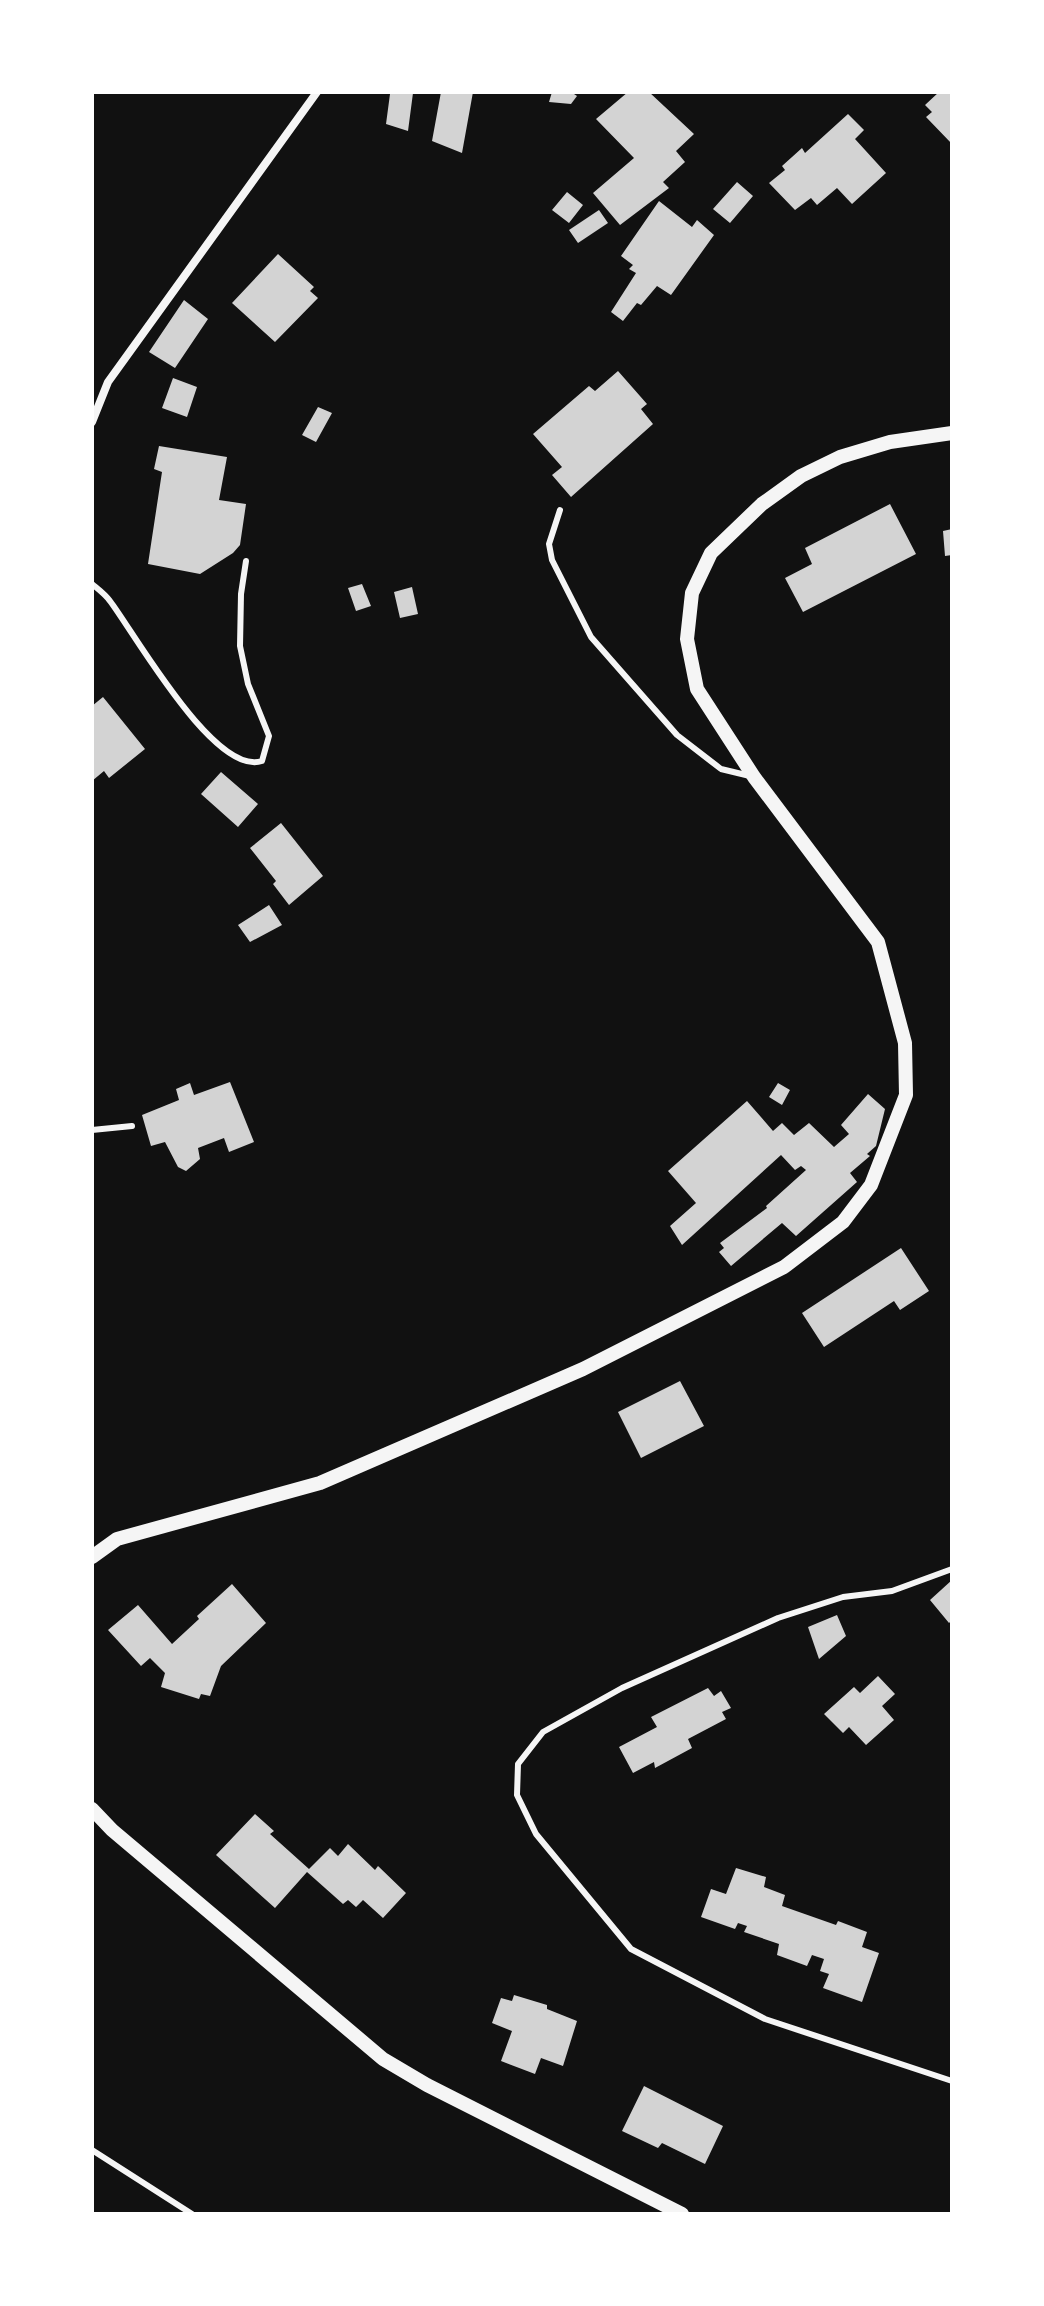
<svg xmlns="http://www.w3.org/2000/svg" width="1044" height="2306" viewBox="0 0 1044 2306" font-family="'Open Sans',sans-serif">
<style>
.building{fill:#d3d3d3}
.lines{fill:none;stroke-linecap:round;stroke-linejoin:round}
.service{stroke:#f5f5f5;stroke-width:6}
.minor{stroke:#f5f5f5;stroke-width:8}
.tertiary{stroke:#f5f5f5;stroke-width:14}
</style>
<rect width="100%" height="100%" fill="#111"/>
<path class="building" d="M 441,92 L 473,92 L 462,153 L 432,141 Z
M 552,92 L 571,92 L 577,96 L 571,104 L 549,102 Z
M 628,92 L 649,92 L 694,134 L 676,151 L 685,162 L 663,182 L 669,188 L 620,225 L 593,193 L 634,158 L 596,119 Z
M 939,92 L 952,92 L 952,144 L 926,117 L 932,112 L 925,105 Z
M 413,93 L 408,131 L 386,124 L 390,94 Z
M 848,114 L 864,130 L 855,139 L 886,173 L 852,204 L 837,188 L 817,205 L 811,198 L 795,210 L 769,183 L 785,170 L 782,166 L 802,148 L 805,153 Z
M 737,182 L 753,196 L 730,223 L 713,209 Z
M 567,192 L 583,205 L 569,223 L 552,210 Z
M 659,201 L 692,227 L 697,220 L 714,235 L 671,295 L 657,286 L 641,305 L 637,303 L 623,321 L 611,312 L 636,273 L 629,269 L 633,265 L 621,256 Z
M 599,210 L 608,223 L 578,243 L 569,230 Z
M 278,254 L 314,287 L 310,291 L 318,298 L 275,342 L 232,303 Z
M 184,300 L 208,319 L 175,368 L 149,352 Z
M 618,371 L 647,404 L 641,409 L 653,424 L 571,497 L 552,475 L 562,467 L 533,434 L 589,386 L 595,391 Z
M 173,378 L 197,387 L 187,417 L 162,408 Z
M 318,407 L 332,413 L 316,442 L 302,435 Z
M 159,446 L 227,457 L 219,500 L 246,504 L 240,545 L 233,553 L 200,574 L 148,564 L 162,472 L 154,469 Z
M 890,504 L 916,554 L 803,612 L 785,578 L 812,564 L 805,548 Z
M 952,529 L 952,555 L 945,556 L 943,531 Z
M 362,584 L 371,606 L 356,611 L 348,588 Z
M 412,587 L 418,614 L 400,618 L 394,592 Z
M 103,697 L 145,749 L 109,778 L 104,771 L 92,781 L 92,706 Z
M 221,772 L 258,804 L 238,827 L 201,794 Z
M 281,823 L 323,876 L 289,905 L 273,884 L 276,881 L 250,848 Z
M 269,905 L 282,925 L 250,942 L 238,925 Z
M 230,1082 L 254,1142 L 229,1152 L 224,1138 L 198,1148 L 200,1159 L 186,1171 L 178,1167 L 165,1142 L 151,1146 L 142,1115 L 179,1100 L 176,1089 L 190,1083 L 194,1095 Z
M 778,1083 L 790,1090 L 782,1105 L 769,1097 Z
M 868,1094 L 885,1109 L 876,1146 L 867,1154 L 870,1156 L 850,1173 L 857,1182 L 796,1236 L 782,1223 L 731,1266 L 719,1252 L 724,1248 L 720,1243 L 767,1208 L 766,1206 L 806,1170 L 801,1166 L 795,1170 L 781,1155 L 682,1245 L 670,1226 L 696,1203 L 668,1171 L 747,1101 L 773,1131 L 782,1123 L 794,1135 L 809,1123 L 834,1147 L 849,1134 L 841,1125 Z
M 901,1248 L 929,1291 L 900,1310 L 894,1301 L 824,1347 L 802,1313 Z
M 680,1381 L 704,1426 L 641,1458 L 618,1412 Z
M 952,1580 L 952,1620 L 949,1623 L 930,1600 Z
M 232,1584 L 266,1623 L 221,1666 L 210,1696 L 201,1694 L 199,1699 L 161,1687 L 165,1673 L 150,1658 L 141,1666 L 108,1630 L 138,1605 L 172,1644 L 199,1619 L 197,1616 Z
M 837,1615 L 846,1636 L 819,1659 L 808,1627 Z
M 878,1676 L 895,1694 L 882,1706 L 894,1720 L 866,1745 L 849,1727 L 843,1733 L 824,1714 L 854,1687 L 860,1693 Z
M 708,1688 L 714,1696 L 721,1691 L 731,1708 L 722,1712 L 726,1719 L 688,1739 L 692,1748 L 655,1768 L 654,1762 L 633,1773 L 619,1747 L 657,1727 L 651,1717 Z
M 255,1814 L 274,1831 L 270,1834 L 309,1869 L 330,1848 L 338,1856 L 348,1844 L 375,1870 L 378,1866 L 406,1893 L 383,1918 L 363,1900 L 356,1907 L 348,1900 L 343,1904 L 307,1872 L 275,1908 L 216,1855 Z
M 736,1868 L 766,1877 L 764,1887 L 785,1895 L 782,1906 L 836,1925 L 838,1921 L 867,1932 L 862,1947 L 879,1953 L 862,2002 L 823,1988 L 829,1974 L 820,1971 L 824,1959 L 812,1955 L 807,1966 L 777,1955 L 779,1944 L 744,1932 L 747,1926 L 738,1923 L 735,1929 L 701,1917 L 711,1889 L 726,1894 Z
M 514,1995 L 547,2005 L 547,2009 L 577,2021 L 563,2066 L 541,2058 L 535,2074 L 501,2061 L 512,2031 L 492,2023 L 501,1998 L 512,2001 Z
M 644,2086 L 723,2126 L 705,2164 L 662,2143 L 658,2148 L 622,2131 Z"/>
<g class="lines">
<path class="service" d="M 560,510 L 549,544 L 552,560 L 591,637 L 677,735 L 721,769 L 750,776
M 92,584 C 98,589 105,594 110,601 C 135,634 215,777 262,761 L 269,736 L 248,684 L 240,646 L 241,594 L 246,561
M 92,1130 L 132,1126
M 952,1569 L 892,1591 L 843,1597 L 778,1618 L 622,1688 L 543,1732 L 518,1764 L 517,1795 L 536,1834 L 631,1949 L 765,2019 L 952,2081
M 92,2150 L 192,2214"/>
<path class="minor" d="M 92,422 L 108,382 L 317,92"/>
<path class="tertiary" d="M 92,1557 L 117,1539 L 320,1483 L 583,1369 L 784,1267 L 843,1222 L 871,1185 L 906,1095 L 905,1043 L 878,942 L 754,777 L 697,689 L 687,639 L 692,593 L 711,553 L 762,504 L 801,476 L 840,457 L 890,442 L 952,433
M 92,1809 L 112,1830 L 383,2059 L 427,2085 L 682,2214"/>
</g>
<rect width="1044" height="2306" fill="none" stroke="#ffffff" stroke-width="188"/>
</svg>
